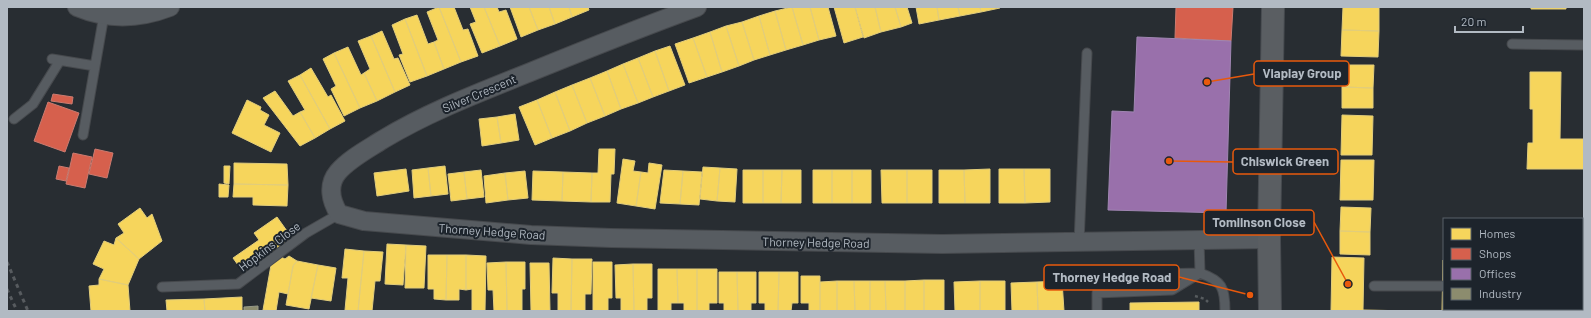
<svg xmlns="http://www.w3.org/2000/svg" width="1591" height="318" viewBox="0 0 1591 318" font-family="Barlow,sans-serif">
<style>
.homes{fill:#f6d55c;stroke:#e2cd7b}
.shops{fill:#d6604d;stroke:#cb7b70}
.offices{fill:#9970ab;stroke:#a086b2}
.industry{fill:#8c8c6e;stroke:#979a88}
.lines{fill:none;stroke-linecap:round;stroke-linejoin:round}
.lane-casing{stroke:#46494d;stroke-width:11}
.street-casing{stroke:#46494d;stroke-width:20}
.primary-casing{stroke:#464a4f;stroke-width:24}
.path{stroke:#575c5f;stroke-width:2.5;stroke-dasharray:3 3;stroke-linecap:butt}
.lane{stroke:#575c61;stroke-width:9}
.street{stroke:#575c61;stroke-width:18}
.primary{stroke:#5a5e62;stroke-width:22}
.rail{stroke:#575b5f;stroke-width:3;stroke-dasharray:4 4;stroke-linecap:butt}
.labels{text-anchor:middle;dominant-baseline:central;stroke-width:4;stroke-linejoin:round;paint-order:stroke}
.street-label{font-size:12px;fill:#b2bac3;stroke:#1d242c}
.leader{fill:none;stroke:#e8590c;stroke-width:1.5}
.callout-dot{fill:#e8590c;stroke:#1d242c;stroke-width:1.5}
.callout{fill:#1d242c;stroke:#e8590c;stroke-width:1.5}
.callout-label{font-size:13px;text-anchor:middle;font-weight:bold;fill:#b2bac3}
</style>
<rect width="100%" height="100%" fill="#282d32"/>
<path class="homes" d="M 439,7 L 454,7 L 463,30 L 468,29 L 478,56 L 461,62 Z
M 439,7 L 461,62 L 444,69 L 434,42 L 438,40 L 427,12 Z
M 470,7 L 484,7 L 500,46 L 482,53 L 470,24 L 476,22 Z
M 484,7 L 497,7 L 499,12 L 506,10 L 517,39 L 500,46 Z
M 510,7 L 529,7 L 538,30 L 521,37 Z
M 529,7 L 549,7 L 555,24 L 538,30 Z
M 549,7 L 569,7 L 572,17 L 555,24 Z
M 569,7 L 588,7 L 589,10 L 572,17 Z
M 792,7 L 803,45 L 786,50 L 775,11 Z
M 792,7 L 810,7 L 819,40 L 803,45 Z
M 810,7 L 828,7 L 836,36 L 819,40 Z
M 834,7 L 855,7 L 863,37 L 844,43 Z
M 855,7 L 875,7 L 881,32 L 864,38 Z
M 875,7 L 895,7 L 901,27 L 881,32 Z
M 895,7 L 907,7 L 912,23 L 901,27 Z
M 916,7 L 937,7 L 939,20 L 919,24 Z
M 937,7 L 958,7 L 960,16 L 939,20 Z
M 958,7 L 980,7 L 981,12 L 960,16 Z
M 980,7 L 1000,7 L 1000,8 L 981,12 Z
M 1343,7 L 1379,7 L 1379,31 L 1342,30 Z
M 1531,7 L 1566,7 L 1566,9 L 1531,9 Z
M 775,11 L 786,50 L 770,55 L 759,16 Z
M 417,15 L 428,44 L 434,42 L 444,69 L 427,76 L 405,19 Z
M 759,16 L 770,55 L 754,60 L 742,22 Z
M 405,19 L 427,76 L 410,82 L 399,55 L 403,54 L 392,25 Z
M 742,22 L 754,60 L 739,66 L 726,26 Z
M 726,26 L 739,66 L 722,72 L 710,32 Z
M 1342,30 L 1379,31 L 1378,57 L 1341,56 Z
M 382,31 L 394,59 L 398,58 L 410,85 L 395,92 L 371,36 Z
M 710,32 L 722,72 L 707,77 L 693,38 Z
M 371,36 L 395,92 L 377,101 L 364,73 L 370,69 L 358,41 Z
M 693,38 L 707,77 L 689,83 L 675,44 Z
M 670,46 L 685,85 L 669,91 L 655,51 Z
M 348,47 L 361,75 L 364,73 L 377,101 L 360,108 L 334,53 Z
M 655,51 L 669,91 L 653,97 L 638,58 Z
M 334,53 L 360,108 L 344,116 L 331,89 L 336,86 L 323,59 Z
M 638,58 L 653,97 L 638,103 L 623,64 Z
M 623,64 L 638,103 L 621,109 L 607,71 Z
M 1343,65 L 1374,65 L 1373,88 L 1342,87 Z
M 311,68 L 328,97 L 331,95 L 345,121 L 330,129 L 300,75 Z
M 607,71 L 621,109 L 605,116 L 590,78 Z
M 1530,72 L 1561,72 L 1560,139 L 1584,139 L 1584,169 L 1527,169 L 1528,143 L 1533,143 L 1533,109 L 1530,109 Z
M 300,75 L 330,129 L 315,138 L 300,112 L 305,110 L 288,81 Z
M 590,78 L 605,116 L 587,123 L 572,85 Z
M 572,85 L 587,123 L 570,131 L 555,92 Z
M 1342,87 L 1373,88 L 1373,108 L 1342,108 Z
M 275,91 L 293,116 L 300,112 L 315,138 L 300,146 L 263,98 Z
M 555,92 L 570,131 L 552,138 L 537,100 Z
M 247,100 L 261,107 L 260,110 L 269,115 L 264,125 L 280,133 L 271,152 L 232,133 Z
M 537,100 L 552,138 L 535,145 L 519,107 Z
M 515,114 L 519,140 L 501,143 L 497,117 Z
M 1342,115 L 1373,116 L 1372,155 L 1341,155 Z
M 497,117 L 501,143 L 482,146 L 479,119 Z
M 599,149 L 615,149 L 614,174 L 611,174 L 610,202 L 591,202 L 592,173 L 598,173 Z
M 623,159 L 635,161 L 633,171 L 641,172 L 636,206 L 617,203 Z
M 1341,160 L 1374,160 L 1373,200 L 1340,200 Z
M 234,163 L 287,164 L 288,185 L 234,184 Z
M 649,163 L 662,165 L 655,209 L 636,206 L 641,172 L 648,173 Z
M 224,166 L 230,166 L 229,184 L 224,183 Z
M 445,166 L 448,194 L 431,196 L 428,168 Z
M 703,167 L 720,168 L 717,201 L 700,199 Z
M 428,168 L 431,196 L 414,198 L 412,170 Z
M 720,168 L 737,169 L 735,202 L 717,201 Z
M 406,169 L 409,191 L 377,196 L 374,173 Z
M 990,169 L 990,203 L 965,203 L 964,170 Z
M 999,169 L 1024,169 L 1025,203 L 999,203 Z
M 1024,169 L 1050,169 L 1050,202 L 1025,203 Z
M 481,170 L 484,197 L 467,199 L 464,172 Z
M 664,170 L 683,171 L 680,204 L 660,203 Z
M 743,170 L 763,170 L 763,203 L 743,203 Z
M 763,170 L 782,170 L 781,203 L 763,203 Z
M 782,170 L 801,170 L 801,203 L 781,203 Z
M 813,170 L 832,170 L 832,203 L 813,203 Z
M 832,170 L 852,170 L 852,203 L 832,203 Z
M 852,170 L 871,170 L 871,203 L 852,203 Z
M 881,170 L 907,170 L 907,203 L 882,203 Z
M 907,170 L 932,170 L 932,203 L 907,203 Z
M 939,170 L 964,170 L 965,203 L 939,203 Z
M 525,171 L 528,198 L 508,200 L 505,173 Z
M 533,171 L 563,172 L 562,201 L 532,200 Z
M 683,171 L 702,172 L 699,205 L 680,204 Z
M 464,172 L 467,199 L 451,201 L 448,174 Z
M 563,172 L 592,173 L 591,202 L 562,201 Z
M 505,173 L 508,200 L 486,203 L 484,176 Z
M 219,184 L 229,185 L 228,197 L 219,197 Z
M 234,184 L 288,185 L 287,206 L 253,205 L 253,197 L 233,197 Z
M 1341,207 L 1371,208 L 1370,232 L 1340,231 Z
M 140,208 L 147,218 L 152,214 L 162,241 L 139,259 L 116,238 L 124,233 L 118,224 Z
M 277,217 L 292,238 L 243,272 L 233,258 L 259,240 L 254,233 Z
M 1340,231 L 1370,232 L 1370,255 L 1340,254 Z
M 116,238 L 139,259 L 128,285 L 99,279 L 104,269 L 93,264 L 104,241 L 114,245 Z
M 387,244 L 406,245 L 403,285 L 385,284 Z
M 406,245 L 426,246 L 424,288 L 405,288 Z
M 345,249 L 364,251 L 358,311 L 345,310 L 348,278 L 342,278 Z
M 364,251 L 383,252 L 380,281 L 375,281 L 372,311 L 358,311 Z
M 428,255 L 447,255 L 446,300 L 434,299 L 434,289 L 428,289 Z
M 447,255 L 466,255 L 466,290 L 459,289 L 459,300 L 446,300 Z
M 466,255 L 486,256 L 485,311 L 472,311 L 472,289 L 466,290 Z
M 289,256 L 297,261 L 293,266 L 288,294 L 279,292 L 276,311 L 263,310 L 271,265 L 281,257 L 285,259 Z
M 1332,257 L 1364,258 L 1363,310 L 1413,311 L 1331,311 Z
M 553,258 L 572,259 L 571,311 L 558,311 L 558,293 L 552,293 Z
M 572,259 L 592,259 L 591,294 L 585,294 L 585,311 L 571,311 Z
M 1443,260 L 1444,309 L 1474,309 L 1474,311 L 1442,311 Z
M 297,261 L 318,265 L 309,309 L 286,305 L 293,266 Z
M 506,262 L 525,262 L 525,289 L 522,289 L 522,311 L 507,311 Z
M 506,262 L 507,311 L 494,311 L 493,290 L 488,290 L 487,263 Z
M 593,262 L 612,262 L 612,298 L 608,298 L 608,311 L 593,311 Z
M 530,263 L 549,263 L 550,311 L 531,311 Z
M 633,264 L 652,264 L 652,298 L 647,298 L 647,311 L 634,311 Z
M 633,264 L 634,311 L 621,311 L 621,298 L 616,298 L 615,265 Z
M 318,265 L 336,268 L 331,301 L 311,298 Z
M 658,269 L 677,269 L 678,303 L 671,303 L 671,311 L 658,311 Z
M 677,269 L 697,269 L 697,311 L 684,311 L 684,303 L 678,303 Z
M 697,269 L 717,269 L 717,303 L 709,303 L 709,311 L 697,311 Z
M 719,272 L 737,272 L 738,311 L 724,311 L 724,303 L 719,303 Z
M 737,272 L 756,272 L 756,303 L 751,303 L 751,311 L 738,311 Z
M 759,272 L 779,272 L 778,311 L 765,311 L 765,303 L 759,303 Z
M 779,272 L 798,272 L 798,303 L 792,303 L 791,311 L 778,311 Z
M 801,276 L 820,276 L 820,311 L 809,311 L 809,303 L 801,303 Z
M 99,279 L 128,285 L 130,311 L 91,311 L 89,286 L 99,285 Z
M 924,280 L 944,280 L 944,311 L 924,311 Z
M 924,280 L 924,311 L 905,311 L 905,281 Z
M 837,281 L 837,311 L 820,311 L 820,282 Z
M 837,281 L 854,281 L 855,311 L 837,311 Z
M 854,281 L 870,281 L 870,311 L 855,311 Z
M 870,281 L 885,281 L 886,311 L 870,311 Z
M 885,281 L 905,281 L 905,311 L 886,311 Z
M 980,281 L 1005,281 L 1005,311 L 980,311 Z
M 980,281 L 980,311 L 955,311 L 954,282 Z
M 1062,281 L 1064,311 L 1038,311 L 1037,282 Z
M 1037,282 L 1038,311 L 1012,311 L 1011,283 Z
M 242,297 L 242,311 L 205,311 L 204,299 Z
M 204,299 L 205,311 L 167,311 L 166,300 Z
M 1199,302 L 1199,311 L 1130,311 L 1130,303 Z"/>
<path class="shops" d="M 1176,7 L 1233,7 L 1231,41 L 1175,38 Z
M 53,94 L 73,97 L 72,104 L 51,101 Z
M 48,102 L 79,113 L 65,152 L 34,141 Z
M 95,149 L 113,153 L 107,178 L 89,174 Z
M 73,153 L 92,157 L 85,188 L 66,184 Z
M 59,166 L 69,168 L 66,181 L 56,179 Z"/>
<path class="offices" d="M 1137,37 L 1231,41 L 1226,213 L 1108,210 L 1112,111 L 1134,112 Z"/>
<path class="industry" d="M 258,306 L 258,311 L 244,311 L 244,307 Z"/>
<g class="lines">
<defs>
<path id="lane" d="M 1512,44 L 1584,45
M 52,59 L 95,66
M 14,119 L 33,104 L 59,62
M 83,135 L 104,15
M 1199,240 L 1200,273 C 1222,281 1225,287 1225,311
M 1079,243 L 1087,53
M 1120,275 L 1198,273
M 1374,286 L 1442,286
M 162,287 L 238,284 L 306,233 L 339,214
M 1097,311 L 1097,293 L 1172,290 L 1200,273
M 1490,311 L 1490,309"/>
<path id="street" d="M 77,7 C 108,20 139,19 170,7
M 697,7 C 642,27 587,49 533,71 C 481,92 430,111 382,140 C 368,149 349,159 338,172 C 327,185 331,201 339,214 L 364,221 L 531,235 L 611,238 L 942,244 L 1269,239"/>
<path id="primary" d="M 1270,311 L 1269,239 L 1273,7"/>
</defs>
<use href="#lane" class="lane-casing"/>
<use href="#street" class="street-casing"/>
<use href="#primary" class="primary-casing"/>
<path class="path" d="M 1195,296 L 1205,299 L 1208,302"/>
<use href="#lane" class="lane"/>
<use href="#street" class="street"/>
<use href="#primary" class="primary"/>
<path class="rail" d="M 7,262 L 28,311
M 7,289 L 17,311"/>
</g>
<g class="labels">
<g class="street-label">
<text transform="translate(479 93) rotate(-23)">Silver Crescent</text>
<text transform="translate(492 231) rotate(4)">Thorney Hedge Road</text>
<text transform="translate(816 242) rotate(1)">Thorney Hedge Road</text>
<text transform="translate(269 246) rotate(-37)">Hopkins Close</text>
</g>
</g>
<path class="leader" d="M1207 82L1254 74M1169 161L1233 162M1348 284L1314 222M1250 295L1179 277"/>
<g class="callout-dot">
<circle cx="1207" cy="82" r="4"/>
<circle cx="1169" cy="161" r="4"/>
<circle cx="1348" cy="284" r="4"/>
<circle cx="1250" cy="295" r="4"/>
</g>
<g class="callout">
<rect x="1254" y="61" width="95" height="25" rx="4"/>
<rect x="1233" y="149" width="105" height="25" rx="4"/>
<rect x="1204" y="210" width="110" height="25" rx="4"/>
<rect x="1044" y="265" width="135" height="25" rx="4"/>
</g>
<g class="callout-label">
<text x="1302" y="78">Viaplay Group</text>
<text x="1285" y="166">Chiswick Green</text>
<text x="1259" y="227">Tomlinson Close</text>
<text x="1112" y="282">Thorney Hedge Road</text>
</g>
<rect width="1591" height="318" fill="none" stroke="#b2bac3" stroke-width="16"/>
<rect x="1443" y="218" width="140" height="92" fill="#1d242c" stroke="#596068"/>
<rect x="1451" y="228" width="20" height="12" fill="#f6d55c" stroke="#596068"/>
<text x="1479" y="238" font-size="12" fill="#b2bac3">Homes</text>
<rect x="1451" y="248" width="20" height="12" fill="#d6604d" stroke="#596068"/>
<text x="1479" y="258" font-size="12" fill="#b2bac3">Shops</text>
<rect x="1451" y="268" width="20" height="12" fill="#9970ab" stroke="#596068"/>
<text x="1479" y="278" font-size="12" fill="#b2bac3">Offices</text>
<rect x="1451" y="288" width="20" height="12" fill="#8c8c6e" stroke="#596068"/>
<text x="1479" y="298" font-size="12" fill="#b2bac3">Industry</text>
<path d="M1455 26v6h68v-6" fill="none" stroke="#b2bac3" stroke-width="2"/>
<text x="1461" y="26" font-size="12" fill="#b2bac3" stroke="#1d242c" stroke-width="3" paint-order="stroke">20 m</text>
</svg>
